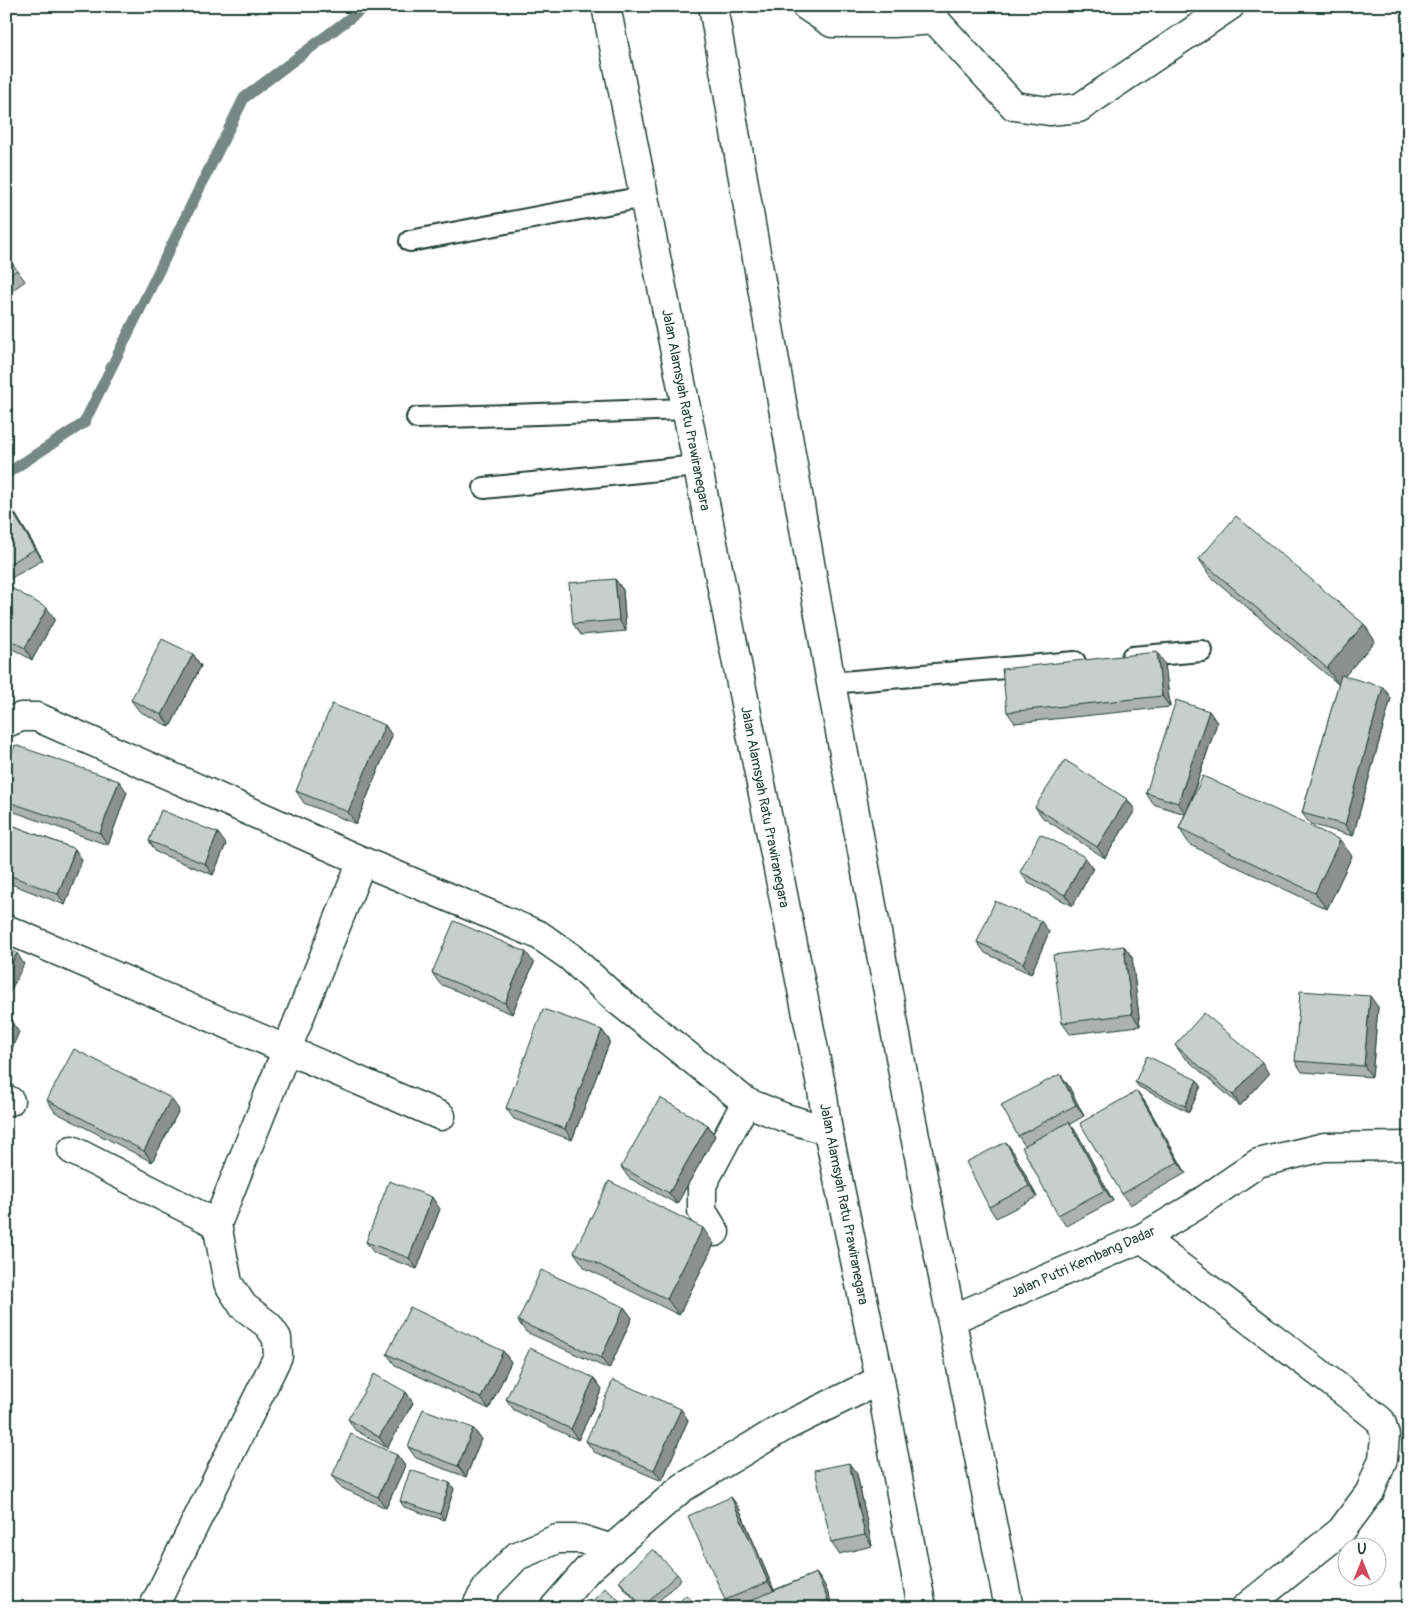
<svg xmlns="http://www.w3.org/2000/svg" width="1415" height="1614" viewBox="0 0 1415 1614" font-family="Pangolin,sans-serif">
<style>
.lines{fill:none;stroke-linecap:round;stroke-linejoin:round}
.stream{stroke:#758883;stroke-width:11}
.service-casing{stroke:#1f3d34;stroke-width:24}
.minor-casing{stroke:#1f3d34;stroke-width:31}
.trunk-casing{stroke:#1f3d34;stroke-width:31}
.service{stroke:#fff;stroke-width:20}
.minor{stroke:#fff;stroke-width:28}
.trunk{stroke:#fff;stroke-width:28}
.wall{fill:#abb2af;stroke:#1f3d34}
.shaded-wall{fill:#8b918f;stroke:#1f3d34}
.building{fill:#c7cfcc;stroke:#1f3d34}
.labels{text-anchor:middle;dominant-baseline:central;stroke-width:4.5;stroke-linejoin:round;paint-order:stroke}
.street-label{font-size:14px;fill:#1f3d34;stroke:#fff}
</style>
<rect width="100%" height="100%" fill="#fff"/>
<filter id="ink" filterUnits="userSpaceOnUse"><feTurbulence type="fractalNoise" baseFrequency=".02" numOctaves="2"/><feDisplacementMap in="SourceGraphic" scale="10" xChannelSelector="R" yChannelSelector="G"/><feConvolveMatrix kernelMatrix="1 2 1 2 8 2 1 2 1" color-interpolation-filters="sRGB"/></filter>
<g filter="url(#ink)">
<g class="lines">
<path class="stream" d="M 6,474 L 84,423 L 244,98 L 366,6"/>
<defs>
<path id="service" d="M 410,241 L 644,197
M 417,418 L 687,409
M 484,488 L 697,466
M 1132,657 L 1202,651
M 831,683 L 1075,662"/>
<path id="minor" d="M 806,6 L 832,23 L 894,23 L 935,20 L 1014,106 L 1049,111 L 1079,108 L 1230,6
M 6,723 L 21,717 L 37,717 L 362,861 L 539,935 L 569,956 L 616,999 L 746,1102 L 783,1117 L 828,1131
M 6,929 L 441,1116
M 6,1099 L 10,1101
M 72,1150 L 217,1224
M 715,1232 L 702,1211 L 702,1185 L 746,1102
M 1142,1238 L 1360,1404 L 1381,1421 L 1385,1436 L 1383,1459 L 1370,1492 L 1341,1531 L 1245,1608
M 952,1319 L 1142,1238 L 1194,1207 L 1258,1163 L 1324,1147 L 1409,1146
M 153,1608 L 262,1389 L 278,1356 L 277,1338 L 268,1325 L 243,1306 L 228,1283 L 217,1224 L 362,861
M 479,1608 L 478,1603 L 488,1586 L 517,1556 L 557,1539 L 581,1539 L 612,1549
M 554,1608 L 588,1569 L 682,1488 L 784,1427 L 880,1380"/>
<path id="trunk" d="M 606,6 L 822,1090 L 828,1131 L 880,1380 L 922,1608
M 713,6 L 831,683 L 910,1111 L 1009,1608"/>
</defs>
<use href="#service" class="service-casing"/>
<use href="#minor" class="minor-casing"/>
<use href="#trunk" class="trunk-casing"/>
<use href="#service" class="service"/>
<use href="#minor" class="minor"/>
<use href="#trunk" class="trunk"/>
</g>
<path class="wall" d="M 6,255 L 25,281 L 6,295 Z
M 8,504 L 16,515 L 43,560 L 6,581 L 6,505 Z
M 1199,559 L 1375,641 L 1344,676 L 1391,698 L 1353,836 L 1310,824 L 1302,813 L 1339,683 L 1338,684 L 1210,576 Z
M 615,579 L 623,590 L 626,631 L 581,635 L 573,624 Z
M 6,585 L 55,619 L 32,660 L 6,645 Z
M 193,654 L 201,666 L 170,727 L 139,711 L 131,700 Z
M 1165,664 L 1170,707 L 1015,723 L 1007,712 Z
M 1209,711 L 1217,723 L 1189,807 L 1352,856 L 1327,909 L 1190,845 L 1179,828 L 1185,814 L 1153,804 L 1146,793 Z
M 385,725 L 392,736 L 356,824 L 304,803 L 296,791 Z
M 6,771 L 127,792 L 108,845 L 6,809 Z
M 1127,799 L 1135,810 L 1105,858 L 1043,818 L 1035,807 Z
M 6,823 L 75,849 L 82,860 L 65,905 L 6,882 Z
M 149,841 L 226,844 L 213,875 L 156,852 Z
M 1093,868 L 1073,906 L 1028,883 L 1020,872 Z
M 1049,932 L 1031,974 L 985,953 L 977,942 Z
M 1124,946 L 1132,957 L 1140,1026 L 1070,1034 L 1062,1023 Z
M 534,963 L 512,1014 L 440,984 L 432,973 Z
M 1378,1007 L 1372,1077 L 1302,1072 L 1295,1061 Z
M 602,1030 L 610,1041 L 572,1140 L 514,1119 L 506,1108 Z
M 1175,1045 L 1269,1074 L 1240,1106 L 1183,1056 Z
M 1060,1074 L 1068,1085 L 1084,1116 L 1070,1124 L 1077,1133 L 1113,1201 L 1066,1226 L 1058,1215 L 1025,1146 L 1018,1136 Z
M 1135,1082 L 1201,1086 L 1189,1112 L 1139,1087 Z
M 1137,1091 L 1145,1102 L 1186,1173 L 1130,1205 L 1122,1194 Z
M 47,1100 L 179,1110 L 152,1162 L 55,1112 Z
M 708,1125 L 715,1136 L 677,1204 L 629,1178 L 621,1167 Z
M 1006,1142 L 1014,1153 L 1037,1197 L 996,1218 L 989,1207 Z
M 440,1209 L 417,1269 L 374,1253 L 366,1242 Z
M 714,1244 L 679,1315 L 585,1268 L 574,1252 Z
M 624,1307 L 632,1318 L 609,1369 L 526,1332 L 518,1321 Z
M 503,1351 L 511,1362 L 489,1409 L 395,1365 L 387,1354 Z
M 594,1378 L 602,1389 L 578,1440 L 514,1410 L 506,1399 Z
M 406,1392 L 413,1403 L 387,1448 L 355,1430 L 348,1419 Z
M 688,1420 L 662,1481 L 594,1452 L 586,1441 Z
M 473,1428 L 481,1439 L 466,1477 L 416,1458 L 408,1447 Z
M 397,1455 L 405,1466 L 386,1508 L 340,1487 L 332,1476 Z
M 857,1474 L 872,1546 L 839,1554 L 831,1542 Z
M 450,1483 L 454,1489 L 444,1520 L 404,1507 L 400,1501 Z
M 731,1497 L 739,1508 L 774,1590 L 816,1573 L 824,1584 L 834,1608 L 730,1608 L 725,1600 Z
M 677,1574 L 681,1579 L 652,1608 L 642,1608 L 623,1587 L 619,1581 Z"/>
<path class="shaded-wall" d="M 8,504 L 16,515 L 43,560 L 35,549 Z
M 615,579 L 623,590 L 626,631 L 619,620 Z
M 47,608 L 55,619 L 32,660 L 25,648 Z
M 1364,624 L 1375,641 L 1338,684 L 1327,668 Z
M 1157,652 L 1165,664 L 1170,707 L 1162,696 Z
M 193,654 L 201,666 L 170,727 L 162,715 Z
M 6,657 L 13,666 L 6,679 Z
M 1383,687 L 1391,698 L 1353,836 L 1345,825 Z
M 1209,711 L 1217,723 L 1186,814 L 1178,803 Z
M 385,725 L 392,736 L 356,824 L 348,812 Z
M 119,781 L 127,792 L 108,845 L 100,833 Z
M 1127,799 L 1135,810 L 1105,858 L 1097,847 Z
M 218,833 L 226,844 L 213,875 L 205,864 Z
M 1340,840 L 1352,856 L 1327,909 L 1315,893 Z
M 75,849 L 82,860 L 65,905 L 58,894 Z
M 1085,857 L 1093,868 L 1073,906 L 1065,895 Z
M 1041,921 L 1049,932 L 1031,974 L 1023,963 Z
M 1124,946 L 1132,957 L 1140,1026 L 1132,1014 Z
M 526,952 L 534,963 L 512,1014 L 505,1003 Z
M 17,953 L 24,964 L 6,1000 L 6,974 Z
M 1370,996 L 1378,1007 L 1372,1077 L 1364,1066 Z
M 11,1021 L 19,1032 L 7,1060 L 6,1032 Z
M 602,1030 L 610,1041 L 572,1140 L 565,1129 Z
M 1262,1062 L 1269,1074 L 1240,1106 L 1233,1095 Z
M 1060,1074 L 1068,1085 L 1084,1116 L 1076,1105 Z
M 1197,1080 L 1201,1086 L 1189,1112 L 1185,1106 Z
M 1137,1091 L 1145,1102 L 1186,1173 L 1178,1162 Z
M 171,1098 L 179,1110 L 152,1162 L 144,1151 Z
M 1069,1122 L 1077,1133 L 1113,1201 L 1105,1190 Z
M 708,1125 L 715,1136 L 677,1204 L 669,1193 Z
M 1006,1142 L 1014,1153 L 1037,1197 L 1029,1186 Z
M 432,1197 L 440,1209 L 417,1269 L 409,1258 Z
M 703,1228 L 714,1244 L 679,1315 L 667,1299 Z
M 624,1307 L 632,1318 L 609,1369 L 601,1358 Z
M 503,1351 L 511,1362 L 489,1409 L 481,1398 Z
M 594,1378 L 602,1389 L 578,1440 L 571,1429 Z
M 406,1392 L 413,1403 L 387,1448 L 379,1437 Z
M 681,1409 L 688,1420 L 662,1481 L 654,1470 Z
M 473,1428 L 481,1439 L 466,1477 L 458,1466 Z
M 397,1455 L 405,1466 L 386,1508 L 378,1497 Z
M 849,1463 L 857,1474 L 872,1546 L 865,1535 Z
M 450,1483 L 454,1489 L 444,1520 L 440,1514 Z
M 731,1497 L 739,1508 L 775,1593 L 768,1582 Z
M 816,1573 L 824,1584 L 834,1608 L 828,1600 Z"/>
<path class="building" d="M 6,255 L 17,270 L 6,278 Z
M 8,504 L 35,549 L 6,566 L 6,505 Z
M 1236,516 L 1364,624 L 1327,668 L 1199,559 Z
M 615,579 L 619,620 L 573,624 L 569,583 Z
M 6,585 L 47,608 L 25,648 L 6,638 Z
M 162,639 L 193,654 L 162,715 L 131,700 Z
M 1157,652 L 1162,696 L 1007,712 L 1002,669 Z
M 1341,675 L 1383,687 L 1345,825 L 1302,813 Z
M 1176,700 L 1209,711 L 1178,803 L 1146,793 Z
M 332,704 L 385,725 L 348,812 L 296,791 Z
M 15,745 L 119,781 L 100,833 L 6,801 L 6,771 Z
M 1065,760 L 1127,799 L 1097,847 L 1035,807 Z
M 1203,776 L 1340,840 L 1315,893 L 1179,828 Z
M 161,810 L 218,833 L 205,864 L 149,841 Z
M 6,823 L 75,849 L 58,894 L 6,874 Z
M 1040,834 L 1085,857 L 1065,895 L 1020,872 Z
M 995,901 L 1041,921 L 1023,963 L 977,942 Z
M 454,921 L 526,952 L 505,1003 L 432,973 Z
M 1124,946 L 1132,1014 L 1062,1023 L 1053,955 Z
M 6,948 L 17,953 L 6,974 Z
M 1300,991 L 1370,996 L 1364,1066 L 1295,1061 Z
M 543,1009 L 602,1030 L 565,1129 L 506,1108 Z
M 1204,1013 L 1262,1062 L 1233,1095 L 1175,1045 Z
M 6,1019 L 11,1021 L 6,1032 Z
M 74,1049 L 171,1098 L 144,1151 L 47,1100 Z
M 1147,1056 L 1197,1080 L 1185,1106 L 1135,1082 Z
M 1060,1074 L 1076,1105 L 1018,1136 L 1001,1105 Z
M 1137,1091 L 1178,1162 L 1122,1194 L 1080,1123 Z
M 660,1098 L 708,1125 L 669,1193 L 621,1167 Z
M 1069,1122 L 1105,1190 L 1058,1215 L 1022,1147 Z
M 1006,1142 L 1029,1186 L 989,1207 L 966,1162 Z
M 389,1181 L 432,1197 L 409,1258 L 366,1242 Z
M 609,1181 L 703,1228 L 667,1299 L 574,1252 Z
M 541,1270 L 624,1307 L 601,1358 L 518,1321 Z
M 410,1307 L 503,1351 L 481,1398 L 387,1354 Z
M 530,1348 L 594,1378 L 571,1429 L 506,1399 Z
M 374,1374 L 406,1392 L 379,1437 L 348,1419 Z
M 613,1380 L 681,1409 L 654,1470 L 586,1441 Z
M 423,1409 L 473,1428 L 458,1466 L 408,1447 Z
M 351,1434 L 397,1455 L 378,1497 L 332,1476 Z
M 849,1463 L 865,1535 L 831,1542 L 815,1470 Z
M 410,1470 L 450,1483 L 440,1514 L 400,1501 Z
M 731,1497 L 768,1582 L 725,1600 L 688,1516 Z
M 653,1549 L 677,1574 L 643,1607 L 619,1581 Z
M 816,1573 L 828,1600 L 808,1608 L 735,1608 L 735,1607 Z
M 605,1588 L 628,1608 L 587,1607 Z
M 686,1595 L 700,1608 L 674,1608 Z"/>
</g>
<g class="labels">
<g class="street-label">
<text transform="translate(686 410) rotate(79)">Jalan Alamsyah Ratu Prawiranegara</text>
<text transform="translate(765 807) rotate(79)">Jalan Alamsyah Ratu Prawiranegara</text>
<text transform="translate(844 1204) rotate(79)">Jalan Alamsyah Ratu Prawiranegara</text>
<text transform="translate(1083 1262) rotate(-24)">Jalan Putri Kembang Dadar</text>
</g>
</g>
<rect width="1415" height="1614" fill="none" stroke="#fff" stroke-width="25"/>
<rect x="12" y="12" width="1390" height="1589" fill="none" stroke="#1f3d34" stroke-width="2" filter="url(#ink)"/>
<g transform="translate(1362 1562)"><circle r="24" fill="#ffffff" stroke="#a5b1ae"/>
<path d="M0-4L9 19L0 12L-9 19Z" fill="#d1495b"/>
<text y="-8" font-size="14" font-weight="bold" text-anchor="middle" fill="#1f3d34">U</text>
</g>
</svg>
